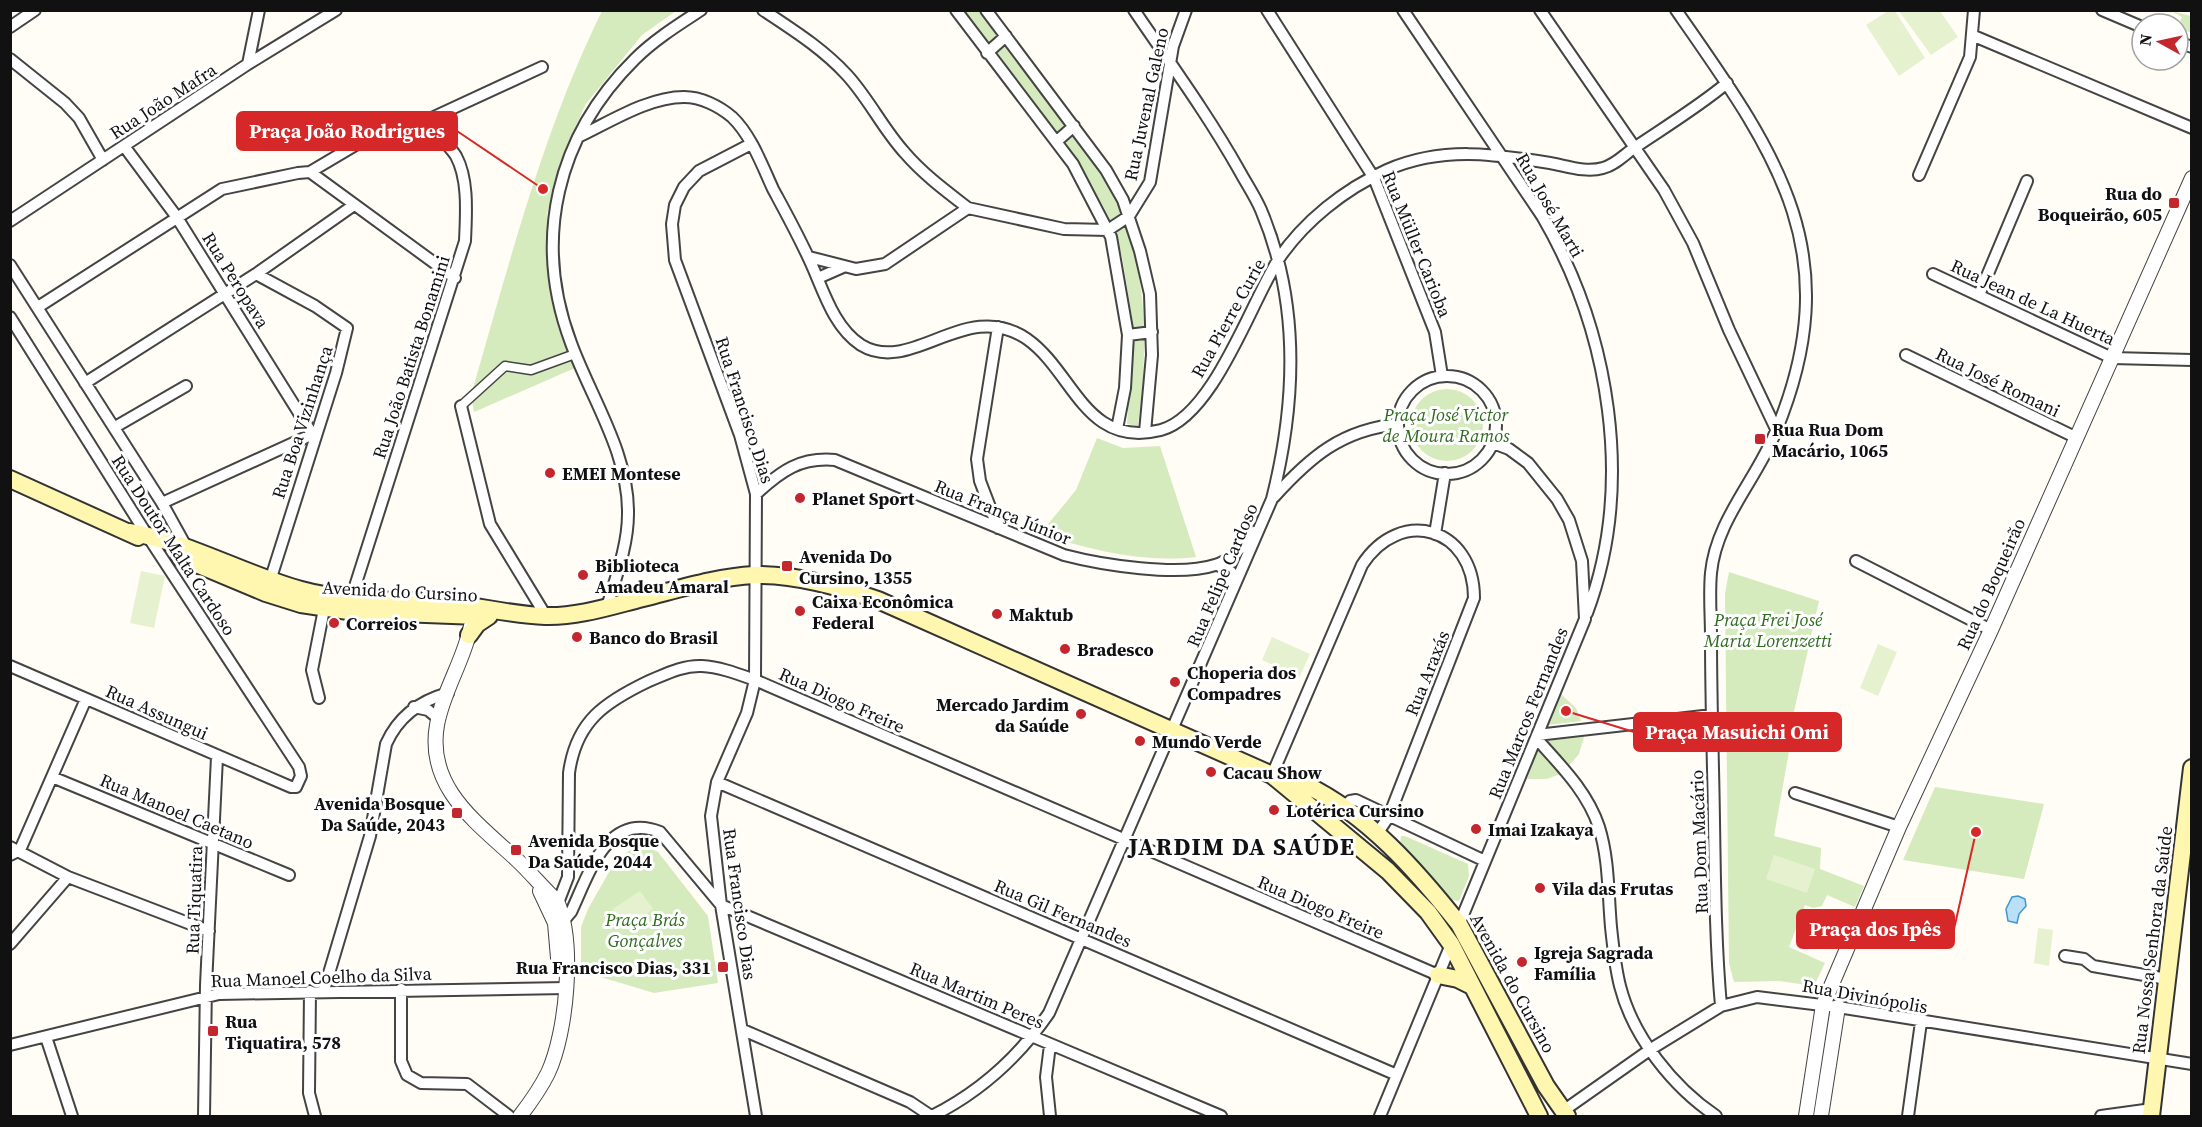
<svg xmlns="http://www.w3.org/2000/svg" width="2202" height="1127" viewBox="0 0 2202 1127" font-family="'Source Serif 4',serif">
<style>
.green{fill:#d5ebbd}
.pitch{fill:#e6f2cf}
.water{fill:#b9e0f7;stroke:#3f96cf;stroke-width:1.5}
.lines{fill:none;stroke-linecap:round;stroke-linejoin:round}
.pedestrian-casing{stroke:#444;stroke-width:11}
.minor-casing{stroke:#444;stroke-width:14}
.tertiary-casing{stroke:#444;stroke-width:16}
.secondary-casing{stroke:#333;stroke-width:20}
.pedestrian{stroke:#fff;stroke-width:8}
.minor{stroke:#fff;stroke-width:10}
.tertiary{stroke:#fff;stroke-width:14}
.secondary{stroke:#fff6b0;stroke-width:16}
.poi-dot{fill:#c4262e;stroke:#fff;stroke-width:2}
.labels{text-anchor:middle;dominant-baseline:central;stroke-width:6;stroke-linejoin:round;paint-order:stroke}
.street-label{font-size:18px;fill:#111;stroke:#fff}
.poi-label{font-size:18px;font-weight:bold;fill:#111;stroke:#fff;text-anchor:start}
.park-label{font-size:18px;font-style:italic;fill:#2f6b1f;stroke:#fff}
.district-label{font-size:24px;font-weight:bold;letter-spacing:1.5px;fill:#111;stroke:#fff}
.leader{fill:none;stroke:#d62828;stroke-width:2}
.callout-dot{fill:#d62828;stroke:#fff;stroke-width:2}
.callout{fill:#d62828;stroke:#d62828;stroke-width:2}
.callout-label{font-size:20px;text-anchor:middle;font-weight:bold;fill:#fff}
</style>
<rect width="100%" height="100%" fill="#fffdf5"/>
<path class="green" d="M 602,11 L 676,11 L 642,35 L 585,105 L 560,164 L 547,214 L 548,263 L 551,293 L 575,368 L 474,412 L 471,395 C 509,265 542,133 602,11 Z
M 962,11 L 978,11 C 1017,61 1059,110 1093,163 C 1101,176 1111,189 1117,202 C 1149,274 1148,350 1138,426 L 1127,424 L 1133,324 L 1122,256 L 1111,221 L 1079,161 Z
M 2171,11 L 2191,16 L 2191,33 L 2178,27 L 2182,17 Z
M1411 425a36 36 0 1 1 72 0a36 36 0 1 1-72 0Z
M 1097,438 L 1123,448 L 1160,446 L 1196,557 C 1141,563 1092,550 1040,534 L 1076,490 Z
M 1729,572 L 1819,601 L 1788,738 L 1791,740 L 1774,836 L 1821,848 L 1820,869 L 1864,886 L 1855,907 L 1827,895 L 1822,906 L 1813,908 L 1805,905 L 1789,947 L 1825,963 L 1814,986 L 1779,981 L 1734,982 L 1729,963 L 1725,594 Z
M 1561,694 L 1576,708 L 1581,721 L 1549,725 Z
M 1584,737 L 1579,754 L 1567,768 L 1543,741 Z
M 1538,748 L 1560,774 L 1547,779 L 1527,779 Z
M 1935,787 L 2044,804 L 2024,879 L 1903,860 Z
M 1401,836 L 1405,836 L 1468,864 L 1469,876 L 1459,901 L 1452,900 L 1400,845 Z
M 636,847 L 649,848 L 658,852 L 708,916 L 718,983 L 654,993 L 581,971 L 581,927 L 588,909 L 617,858 Z"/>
<path class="pitch" d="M 1888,11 L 1895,11 L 1925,58 L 1899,76 L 1866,25 Z
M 1899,11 L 1940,11 L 1958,37 L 1931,55 Z
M 141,571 L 165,576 L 154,628 L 130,623 Z
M 1272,637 L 1310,654 L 1299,678 L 1262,660 Z
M 1878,644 L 1897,652 L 1878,696 L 1860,688 Z
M 1774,855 L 1815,869 L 1807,893 L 1766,879 Z
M 640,891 L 653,909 L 626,928 L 613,909 Z
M 2038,928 L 2053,930 L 2049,966 L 2034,963 Z"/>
<path class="water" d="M 2018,896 L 2025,899 L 2026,906 L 2019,914 L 2017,923 L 2008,921 L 2006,909 L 2012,897 Z"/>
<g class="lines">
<defs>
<path id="pedestrian" d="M 461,406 L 505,366 L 531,370 L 575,354"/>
<path id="minor" d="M 763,10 C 793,30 822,48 847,75 C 869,99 883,129 905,153 C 923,174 946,191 968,208
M 956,10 L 1073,164 L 1111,237 L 1128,335 L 1125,388 L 1117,429
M 986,10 L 1106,170 L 1123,200 L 1140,251 L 1150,294 L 1152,355 L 1145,432
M 1267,10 L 1374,178 L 1435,332 L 1442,376
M 1403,10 L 1542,216 C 1610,332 1635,485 1587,613
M 1540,10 L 1664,190 L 1693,243 L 1729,330 L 1777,431
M 1676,10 C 1776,153 1850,252 1776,431 C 1757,479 1716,520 1711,573 C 1709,594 1711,616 1711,637 C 1711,681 1712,725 1713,769 C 1715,847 1714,927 1721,1006
M 2102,10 L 2142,27
M 10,27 L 35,10
M 1974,36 L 2192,128
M 2178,42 L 2192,47
M 987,53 L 1006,36
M 10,59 L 65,103 L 79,118 L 103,160
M 248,64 L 259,10
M 578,137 C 610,122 648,97 684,97 C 701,97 719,106 732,117 C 751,135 762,165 773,189 C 787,215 802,242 814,270 C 825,296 836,329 861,345 C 912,376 966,297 1027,339 C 1074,372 1085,449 1161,430 C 1213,416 1250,305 1278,260 C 1304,221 1345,189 1387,170 C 1442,146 1494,154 1550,163 C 1567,166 1586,173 1603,168 C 1615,165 1624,155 1634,148 C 1665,127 1698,107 1727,83
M 1057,141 L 1074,126
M 751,144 L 699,171 L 684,187 L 675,205 L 672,224 L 675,260 L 740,435 L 756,494 L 755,680 L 747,713 L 717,782 L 711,816 L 721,905 L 756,1116
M 124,146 L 176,216 L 314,437
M 310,172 L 364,140 L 423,122 L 542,67
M 1919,175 L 1970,57 L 1974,10
M 10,221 L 248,64 L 336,10
M 809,257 L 856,269 L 885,264 L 968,208 L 1064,229 L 1108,230 L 1129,216 L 1150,182 L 1173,46 L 1186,10
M 10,265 L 162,503 L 188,550
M 256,274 L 315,306 L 347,328 L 336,373 L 269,584
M 1933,274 L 2112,358 L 2192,360
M 818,278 L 843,267
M 1979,295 L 2027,181
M 38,307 L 222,189 L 298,173 L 310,172 L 455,278
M 10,317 L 147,535 L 299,767 L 301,776 L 296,787 L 291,787 L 10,666
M 998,327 L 977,459 L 980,481 L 998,528
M 1128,335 L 1152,332
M 1906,355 L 2077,438
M1398 425a49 49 0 1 1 98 0a49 49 0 1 1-98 0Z
M 85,383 L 256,274 L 354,205
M 461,406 L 490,524 L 546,616
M 115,427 L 186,386
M 756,494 C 781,471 800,457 835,460 L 1064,555 C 1102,565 1179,577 1215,565 C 1230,561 1245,544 1254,532
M 1274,497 C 1311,456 1342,430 1398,424
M 162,503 L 313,434
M 1435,534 L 1445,473
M 1856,561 L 1991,630
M 1218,565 L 1231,572 L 1233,589
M 350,602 L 465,241 C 466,215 469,180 456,156 C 448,143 434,132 423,122
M 607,607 C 616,577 628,545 628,514 C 629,453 591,398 571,343 C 532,239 557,136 635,59 C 654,40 678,25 701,10
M 319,698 L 312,670 L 325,604
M 414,707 L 428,710 L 439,719
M 1537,735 L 1712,715
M 1536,738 C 1560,765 1587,791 1599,827 C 1609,859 1608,893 1611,927 C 1613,946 1615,966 1620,986 C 1633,1037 1673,1087 1716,1116
M 1272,775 L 1362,565 C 1400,506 1474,527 1474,598 L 1389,816 L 1377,834
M 52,777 L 289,875
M 717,782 L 1397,1075
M 1795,793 L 1899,827
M 1345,806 L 1350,801 L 1356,800 L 1485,861
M 10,847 L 68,877 L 209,931
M 10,855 L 20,850 L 86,699
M 556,908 L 568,877 L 569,773 C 576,721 605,702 649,681 C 666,674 683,665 702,666 C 720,667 738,674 755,680 L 1438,975
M 558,921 L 565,919 L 571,912 C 589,874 607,811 660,832 L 721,905 L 1221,1116
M 1458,927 L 1585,619 L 1582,561 L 1569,520 L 1557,499 L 1528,463 L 1509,449 L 1493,443
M 10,944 L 68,877
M 2065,956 L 2084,959 L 2093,966 L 2167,979
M 401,989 L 401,1061 L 407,1075 L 421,1083 L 467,1084 L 509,1116
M 324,990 L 370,836 L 386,744 C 398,717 419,701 448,693
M 310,991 L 309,1093 L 315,1116
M 743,1030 L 910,1102 L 931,1116
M 46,1037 L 72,1116
M 10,1045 L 219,994 L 567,988
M 1563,1111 L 1651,1049 L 1721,1006 L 1757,997 L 1838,1007 L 2192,1064
M 204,1116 L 206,985 L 217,757
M 932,1116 C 980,1092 1018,1058 1049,1013 L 1272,499 C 1296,404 1300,302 1261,210 C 1255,196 1246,183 1239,170 C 1208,115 1170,63 1134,10
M 1050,1116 L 1046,1077 L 1050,1045
M 1380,1116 L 1452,942
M 1908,1116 L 1921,1022
M 2101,1116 L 2152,1109"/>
<path id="tertiary" d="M 471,626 C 464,660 443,691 437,725 C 426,787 476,822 516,859 C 530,872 543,888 557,901 C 575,943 567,1032 548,1073 C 540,1089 530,1103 520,1116
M 540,891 L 555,923 L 558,958
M 1806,1116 L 1823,1005 L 1899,827 L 1991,630 L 2192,178
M 1821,1116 L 1838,1007"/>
<path id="secondary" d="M 10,479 L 138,537
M 129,532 C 189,542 243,574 301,590 C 348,603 398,599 446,603 C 479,606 511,615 545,616 C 578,617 611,606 643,598 C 679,589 717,577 754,575 C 796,574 839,587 878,600 L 1272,775 L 1388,871 L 1428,912 L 1451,944 L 1539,1116
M 180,557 L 266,593 L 301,604 L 348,611 L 478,616
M 469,635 L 477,624 L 489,616
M 1275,775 C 1286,775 1296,780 1306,785 C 1368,815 1416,870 1459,924 L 1546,1086 L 1567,1116
M 1438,975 L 1458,979 L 1472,986
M 2151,1116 L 2192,768"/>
</defs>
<use href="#pedestrian" class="pedestrian-casing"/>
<use href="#minor" class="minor-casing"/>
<use href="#tertiary" class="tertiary-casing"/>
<use href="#secondary" class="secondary-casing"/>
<use href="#pedestrian" class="pedestrian"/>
<use href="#minor" class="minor"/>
<use href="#tertiary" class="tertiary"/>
<use href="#secondary" class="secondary"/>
</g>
<g class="poi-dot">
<rect x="2168" y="197" width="12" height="12" rx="3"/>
<rect x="1754" y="433" width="12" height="12" rx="3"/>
<circle cx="550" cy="473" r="6"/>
<circle cx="800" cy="498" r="6"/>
<rect x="781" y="560" width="12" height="12" rx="3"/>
<circle cx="583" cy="575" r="6"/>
<circle cx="800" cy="611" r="6"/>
<circle cx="997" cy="614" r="6"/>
<circle cx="334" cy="623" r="6"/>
<circle cx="577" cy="637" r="6"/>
<circle cx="1065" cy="649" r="6"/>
<circle cx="1175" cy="682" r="6"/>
<circle cx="1081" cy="714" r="6"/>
<circle cx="1140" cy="741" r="6"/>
<circle cx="1211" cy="772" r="6"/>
<circle cx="1274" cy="810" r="6"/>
<rect x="451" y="807" width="12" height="12" rx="3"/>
<circle cx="1476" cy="829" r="6"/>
<rect x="510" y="844" width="12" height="12" rx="3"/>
<circle cx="1540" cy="888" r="6"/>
<circle cx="1522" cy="962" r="6"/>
<rect x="717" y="961" width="12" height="12" rx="3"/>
<rect x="207" y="1025" width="12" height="12" rx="3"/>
</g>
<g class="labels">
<g class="street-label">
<text transform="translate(163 101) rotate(-33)">Rua João Mafra</text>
<text transform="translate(1146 104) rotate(-78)">Rua Juvenal Galeno</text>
<text transform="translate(1550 205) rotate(60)">Rua José Marti</text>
<text transform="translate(1417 244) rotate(68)">Rua Müller Carioba</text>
<text transform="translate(236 280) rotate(58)">Rua Peropava</text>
<text transform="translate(2033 302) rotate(25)">Rua Jean de La Huerta</text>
<text transform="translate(1228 318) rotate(-61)">Rua Pierre Curie</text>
<text transform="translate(411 357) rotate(-72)">Rua João Batista Bonamini</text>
<text transform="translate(1998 382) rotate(26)">Rua José Romani</text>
<text transform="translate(745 410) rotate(72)">Rua Francisco Dias</text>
<text transform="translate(302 422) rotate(-72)">Rua Boa Vizinhança</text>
<text transform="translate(1003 512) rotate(22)">Rua França Júnior</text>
<text transform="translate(174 545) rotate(57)">Rua Doutor Malta Cardoso</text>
<text transform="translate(1222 575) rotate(-67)">Rua Felipe Cardoso</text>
<text transform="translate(1991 584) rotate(-66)">Rua do Boqueirão</text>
<text transform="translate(400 591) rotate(3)">Avenida do Cursino</text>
<text transform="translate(1427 673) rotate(-68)">Rua Araxás</text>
<text transform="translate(842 700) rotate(24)">Rua Diogo Freire</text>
<text transform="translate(157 712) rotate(24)">Rua Assungui</text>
<text transform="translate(1528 713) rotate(-68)">Rua Marcos Fernandes</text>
<text transform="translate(177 811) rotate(23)">Rua Manoel Caetano</text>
<text transform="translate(1699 842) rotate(-92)">Rua Dom Macário</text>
<text transform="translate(194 900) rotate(-88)">Rua Tiquatira</text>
<text transform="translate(740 904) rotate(82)">Rua Francisco Dias</text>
<text transform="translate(1321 907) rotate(23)">Rua Diogo Freire</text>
<text transform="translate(1063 913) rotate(23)">Rua Gil Fernandes</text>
<text transform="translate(2152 940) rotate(-83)">Rua Nossa Senhora da Saúde</text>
<text transform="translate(321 977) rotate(-2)">Rua Manoel Coelho da Silva</text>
<text transform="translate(1513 983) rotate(61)">Avenida do Cursino</text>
<text transform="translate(977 995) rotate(23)">Rua Martim Peres</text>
<text transform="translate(1865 996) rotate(10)">Rua Divinópolis</text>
</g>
<g class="poi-label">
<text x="2162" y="193" text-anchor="end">Rua do<tspan x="2162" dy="21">Boqueirão, 605</tspan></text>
<text x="1772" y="429">Rua Rua Dom<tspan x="1772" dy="21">Macário, 1065</tspan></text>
<text x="562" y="473">EMEI Montese</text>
<text x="812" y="498">Planet Sport</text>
<text x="799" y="556">Avenida Do<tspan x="799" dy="21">Cursino, 1355</tspan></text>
<text x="595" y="565">Biblioteca<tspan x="595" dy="21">Amadeu Amaral</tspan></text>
<text x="812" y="601">Caixa Econômica<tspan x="812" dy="21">Federal</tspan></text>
<text x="1009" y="614">Maktub</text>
<text x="346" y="623">Correios</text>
<text x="589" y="637">Banco do Brasil</text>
<text x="1077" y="649">Bradesco</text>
<text x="1187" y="672">Choperia dos<tspan x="1187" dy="21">Compadres</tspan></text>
<text x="1069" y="704" text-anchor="end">Mercado Jardim<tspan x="1069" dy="21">da Saúde</tspan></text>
<text x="1152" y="741">Mundo Verde</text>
<text x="1223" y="772">Cacau Show</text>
<text x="445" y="803" text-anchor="end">Avenida Bosque<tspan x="445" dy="21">Da Saúde, 2043</tspan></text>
<text x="1286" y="810">Lotérica Cursino</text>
<text x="1488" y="829">Imai Izakaya</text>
<text x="528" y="840">Avenida Bosque<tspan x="528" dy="21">Da Saúde, 2044</tspan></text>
<text x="1552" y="888">Vila das Frutas</text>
<text x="1534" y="952">Igreja Sagrada<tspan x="1534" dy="21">Família</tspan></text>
<text x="711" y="967" text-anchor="end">Rua Francisco Dias, 331</text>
<text x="225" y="1021">Rua<tspan x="225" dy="21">Tiquatira, 578</tspan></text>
</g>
<g class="park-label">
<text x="1446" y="414">Praça José Victor<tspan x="1446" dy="21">de Moura Ramos</tspan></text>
<text x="1768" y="619">Praça Frei José<tspan x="1768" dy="21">Maria Lorenzetti</tspan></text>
<text x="645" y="919">Praça Brás<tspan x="645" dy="21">Gonçalves</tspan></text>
</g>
<g class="district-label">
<text x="1242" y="846">JARDIM DA SAÚDE</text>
</g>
</g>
<path class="leader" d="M543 189L457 131M1566 711L1634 732M1976 832L1954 929"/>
<g class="callout-dot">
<circle cx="543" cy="189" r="6"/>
<circle cx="1566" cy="711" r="6"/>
<circle cx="1976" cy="832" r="6"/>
</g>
<g class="callout">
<rect x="237" y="112" width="220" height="38" rx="6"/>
<rect x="1634" y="713" width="207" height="38" rx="6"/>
<rect x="1797" y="910" width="157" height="38" rx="6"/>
</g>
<g class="callout-label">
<text x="347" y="138">Praça João Rodrigues</text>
<text x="1737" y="739">Praça Masuichi Omi</text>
<text x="1875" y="936">Praça dos Ipês</text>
</g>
<rect width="2202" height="1127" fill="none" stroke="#111111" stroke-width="24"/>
<g transform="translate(2160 42) rotate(278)"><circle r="28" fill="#ffffff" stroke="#a0a0a0" stroke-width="1.5"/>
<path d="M0-4.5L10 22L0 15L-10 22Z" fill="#c4262e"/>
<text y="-9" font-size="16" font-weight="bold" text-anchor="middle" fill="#111111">N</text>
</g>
</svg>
